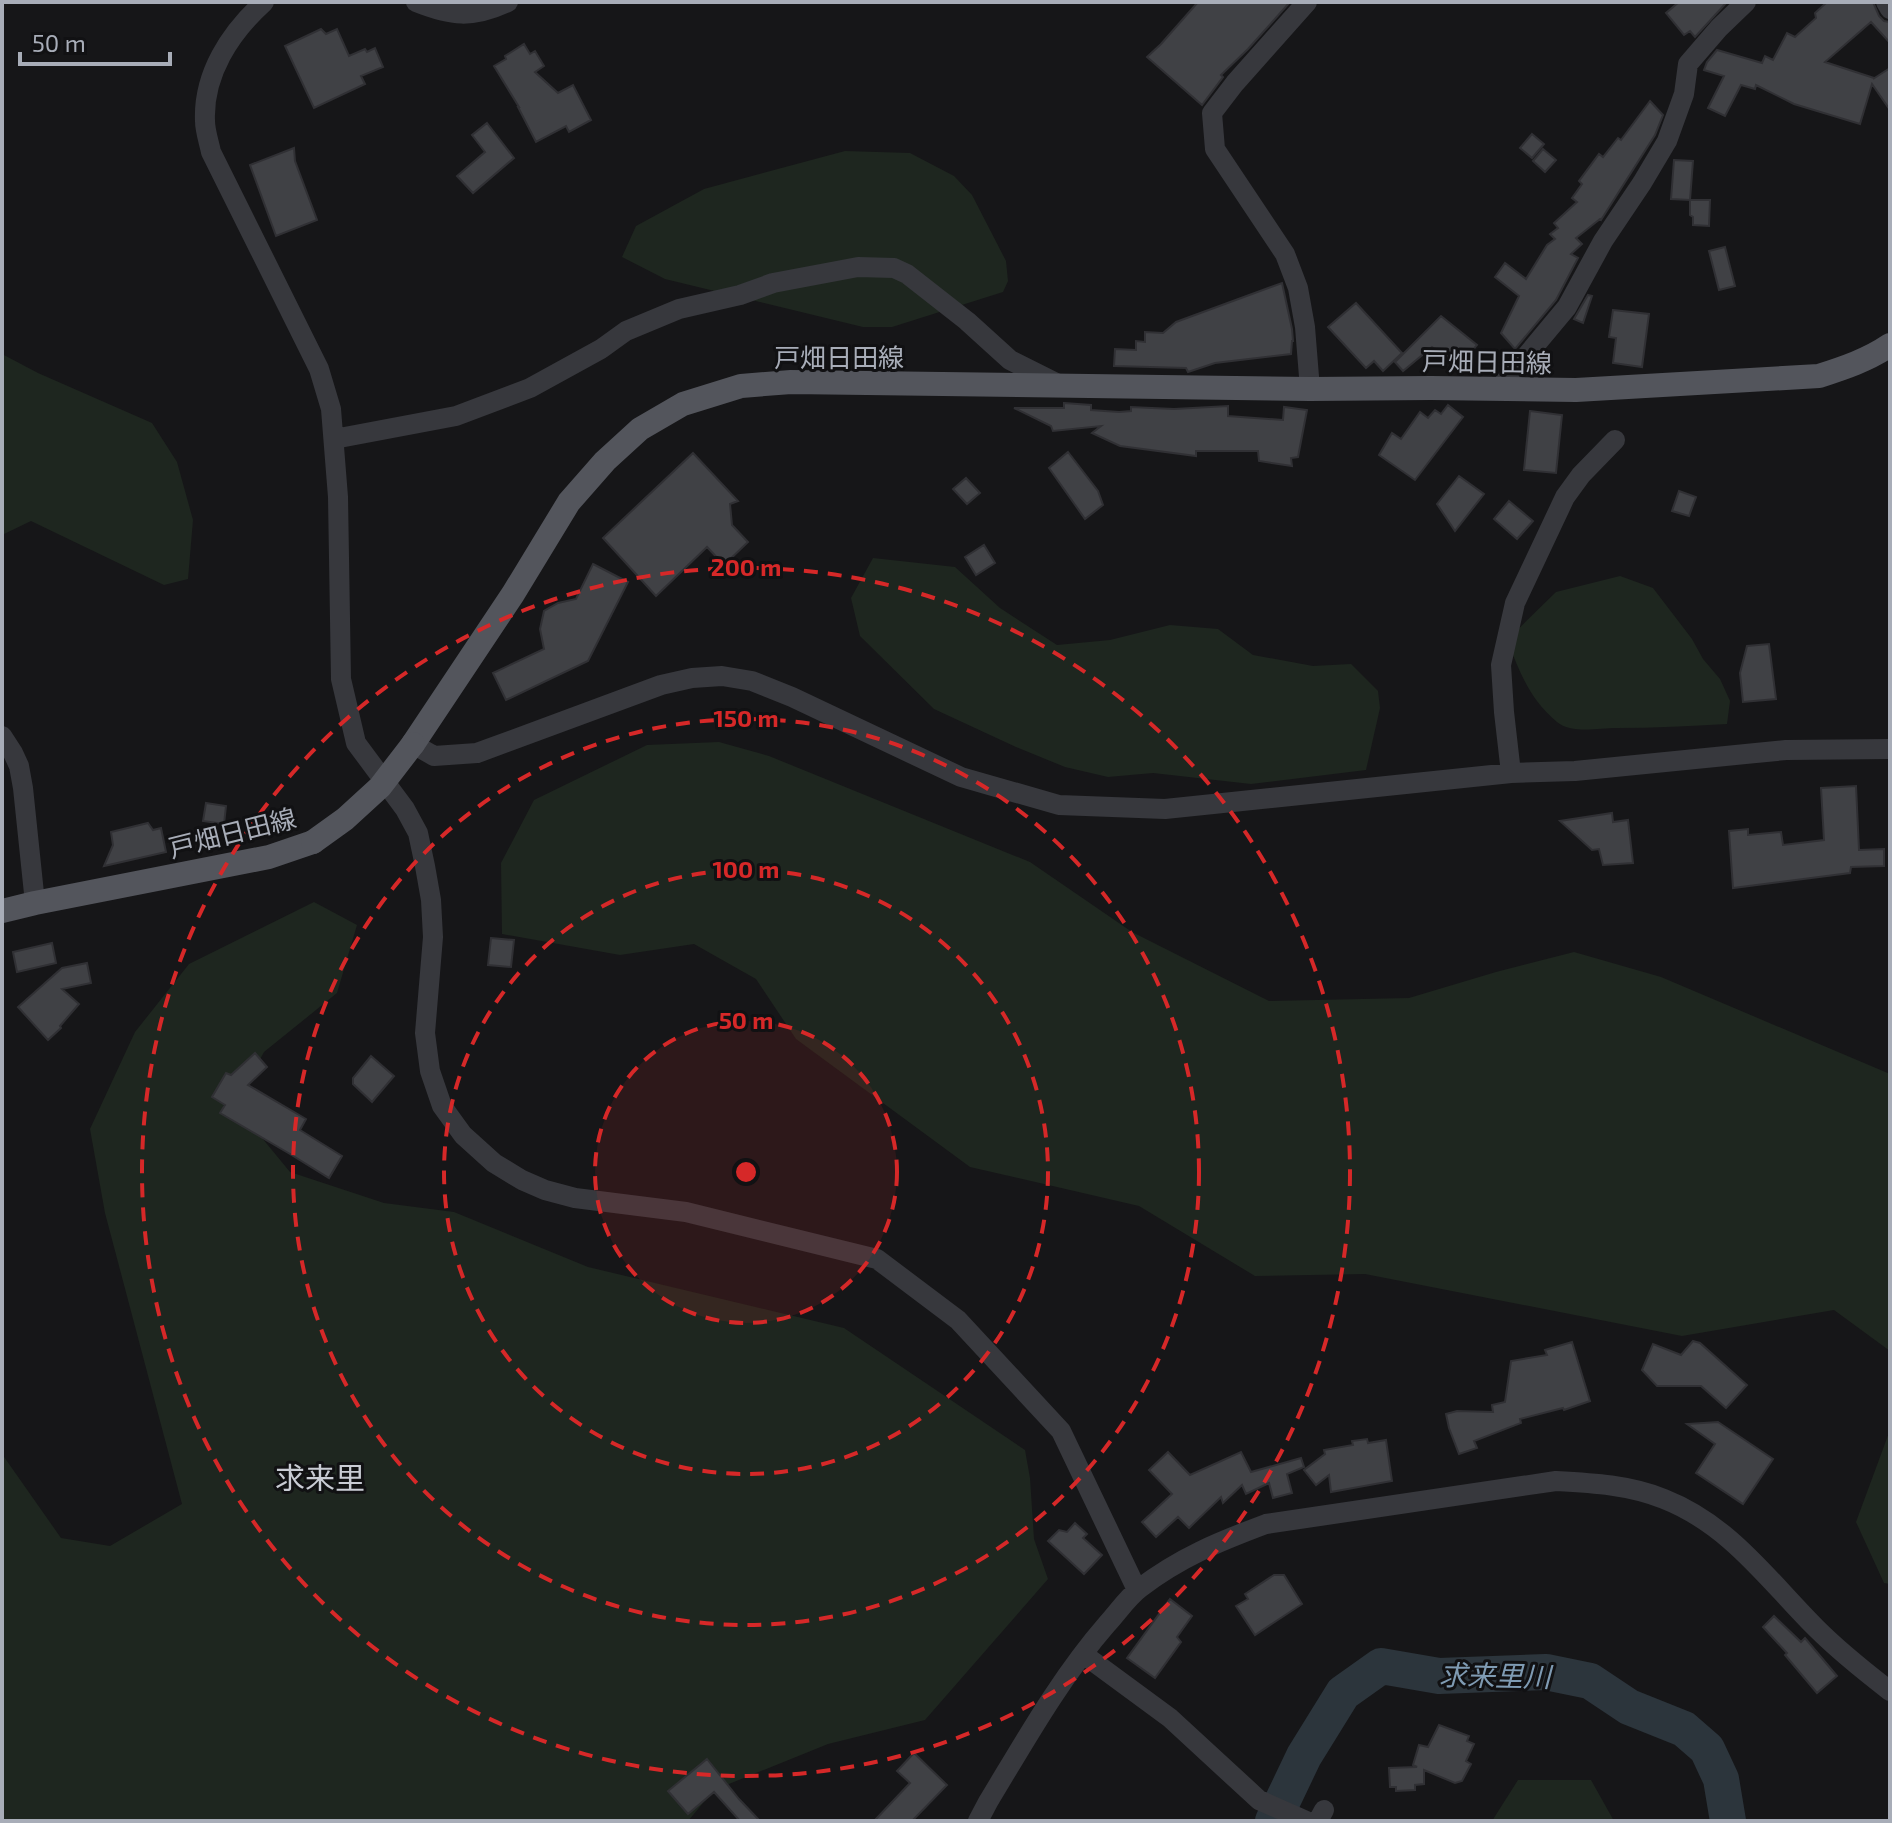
<svg xmlns="http://www.w3.org/2000/svg" width="1892" height="1823" viewBox="0 0 1892 1823" font-family="'Exo 2','Noto Sans JP',sans-serif">
<style>
.green{fill:#1e261f}
.lines{fill:none;stroke-linecap:round;stroke-linejoin:round}
.river{stroke:#2c353c;stroke-width:36}
.building{fill:#404145;stroke:#303034;stroke-width:2}
.minor{stroke:#37383d;stroke-width:20}
.major{stroke:#53555c;stroke-width:24}
.major-bridge{stroke:#53555c;stroke-width:24}
.ring{fill:none;stroke:#d62828;stroke-width:4;stroke-dasharray:14 10}
.labels{text-anchor:middle;dominant-baseline:central;stroke-width:6;stroke-linejoin:round;paint-order:stroke}
.street-label{font-size:26px;fill:#a8adb8;stroke:#111113}
.water-label{font-size:28px;font-style:italic;fill:#7f9bb3;stroke:#111113}
.quarter-label{font-size:30px;fill:#c9ccd4;stroke:#111113}
.centre{fill:#d62828;stroke:#111113;stroke-width:4}
.ring-label{font-size:24px;text-anchor:middle;font-weight:bold;fill:#d62828;stroke:#111113;stroke-width:6;stroke-linejoin:round;paint-order:stroke}
</style>
<rect width="100%" height="100%" fill="#161618"/>
<path class="green" d="M 845,151 L 910,153 L 954,176 L 972,195 L 1006,261 L 1008,281 L 1003,292 L 892,327 L 863,327 L 665,279 L 622,257 L 636,226 L 704,189 Z
M 2,354 L 38,373 L 152,423 L 177,462 L 193,520 L 188,579 L 164,585 L 31,521 L 2,535 Z
M 873,558 L 955,567 L 1000,608 L 1057,645 L 1110,640 L 1170,625 L 1218,629 L 1253,655 L 1313,666 L 1351,664 L 1378,691 L 1380,708 L 1366,770 L 1251,784 L 1153,773 L 1108,777 L 1065,767 L 1016,747 L 934,709 L 860,636 L 851,598 Z
M 1620,576 L 1653,588 L 1692,639 L 1703,659 L 1720,679 L 1730,701 L 1727,724 C 1690,726 1654,728 1616,728 C 1599,728 1571,734 1557,722 C 1529,699 1520,672 1507,640 L 1556,592 Z
M 719,742 L 769,756 L 1030,862 L 1132,932 L 1269,1001 L 1409,998 L 1496,972 L 1574,952 L 1661,977 L 1890,1074 L 1890,1351 L 1834,1310 L 1682,1336 L 1365,1274 L 1255,1276 L 1139,1206 L 970,1167 L 796,1039 L 756,979 L 694,944 L 620,955 L 502,934 L 501,863 L 534,800 L 647,745 Z
M 314,902 L 357,925 L 337,993 L 264,1052 L 235,1105 L 290,1172 L 384,1203 L 454,1212 L 588,1267 L 844,1328 L 1025,1450 L 1030,1478 L 1034,1539 L 1048,1579 L 925,1720 L 828,1744 L 714,1790 L 688,1821 L 2,1821 L 2,1454 L 61,1538 L 110,1546 L 182,1504 L 105,1213 L 90,1129 L 135,1032 L 189,964 Z
M 1890,1430 L 1890,1584 L 1884,1583 L 1856,1522 Z
M 1518,1780 L 1591,1780 L 1614,1821 L 1492,1821 Z"/>
<g class="lines">
<path class="river" d="M 1273,1821 L 1304,1756 L 1343,1693 L 1381,1666 L 1439,1676 L 1546,1672 L 1590,1681 L 1629,1707 L 1684,1729 L 1707,1749 L 1721,1779 L 1728,1821"/>
</g>
<path class="building" d="M 1198,2 L 1290,2 L 1248,49 L 1221,75 L 1223,77 L 1202,105 L 1147,57 L 1161,44 Z
M 1679,2 L 1727,2 L 1695,37 L 1690,31 L 1684,35 L 1666,13 Z
M 1827,2 L 1873,2 L 1879,16 L 1884,21 L 1890,22 L 1890,43 L 1871,22 L 1825,62 L 1874,78 L 1873,79 L 1890,68 L 1890,110 L 1872,84 L 1860,124 L 1794,104 L 1756,85 L 1755,89 L 1741,85 L 1725,116 L 1708,108 L 1724,76 L 1704,70 L 1707,62 L 1717,50 L 1762,63 L 1765,56 L 1773,60 L 1787,33 L 1795,37 L 1816,18 L 1815,13 Z
M 321,29 L 326,34 L 337,29 L 349,56 L 365,49 L 367,52 L 375,48 L 383,67 L 361,76 L 365,84 L 314,108 L 285,46 Z
M 524,44 L 530,54 L 535,51 L 544,66 L 535,72 L 558,93 L 573,85 L 591,120 L 569,132 L 566,126 L 536,142 L 518,107 L 519,107 L 494,66 L 506,59 L 505,56 Z
M 1650,101 L 1663,115 L 1655,135 L 1601,220 L 1600,219 L 1576,238 L 1582,244 L 1571,254 L 1578,258 L 1556,300 L 1515,349 L 1501,333 L 1519,296 L 1495,277 L 1505,263 L 1526,279 L 1547,245 L 1555,239 L 1550,234 L 1558,228 L 1554,223 L 1577,202 L 1572,198 L 1582,184 L 1579,181 L 1599,154 L 1603,157 L 1618,138 L 1621,140 Z
M 487,123 L 514,158 L 473,193 L 457,176 L 485,152 L 472,135 Z
M 1532,134 L 1544,144 L 1532,158 L 1520,148 Z
M 294,148 L 295,161 L 317,220 L 276,236 L 250,165 Z
M 1543,149 L 1556,160 L 1545,172 L 1533,161 Z
M 1674,160 L 1693,161 L 1690,200 L 1671,199 Z
M 1690,200 L 1710,200 L 1709,226 L 1693,225 L 1693,217 L 1690,215 Z
M 1725,247 L 1735,286 L 1719,290 L 1709,251 Z
M 1282,283 L 1292,329 L 1293,341 L 1292,341 L 1291,354 L 1215,363 L 1188,372 L 1186,368 L 1114,366 L 1115,349 L 1136,350 L 1136,341 L 1145,342 L 1145,332 L 1163,333 L 1176,322 Z
M 1588,295 L 1592,296 L 1583,323 L 1574,319 Z
M 1356,303 L 1402,353 L 1383,371 L 1374,361 L 1366,368 L 1328,327 Z
M 1613,310 L 1649,314 L 1642,367 L 1613,363 L 1616,338 L 1609,337 Z
M 1441,316 L 1477,345 L 1458,368 L 1432,347 L 1403,371 L 1395,362 Z
M 1064,403 L 1091,405 L 1091,410 L 1119,412 L 1131,411 L 1131,407 L 1174,409 L 1228,406 L 1228,416 L 1283,420 L 1284,407 L 1307,410 L 1298,457 L 1291,458 L 1292,466 L 1259,461 L 1258,451 L 1196,451 L 1196,456 L 1120,446 L 1092,433 L 1101,426 L 1053,431 L 1051,426 L 1014,408 L 1064,408 Z
M 1448,405 L 1463,417 L 1415,480 L 1379,455 L 1392,433 L 1401,439 L 1420,412 L 1428,418 L 1435,410 L 1441,414 Z
M 1530,411 L 1562,415 L 1556,473 L 1524,470 Z
M 1068,452 L 1098,491 L 1103,505 L 1085,519 L 1049,468 Z
M 693,453 L 738,501 L 730,504 L 732,525 L 748,542 L 724,565 L 707,547 L 656,596 L 603,538 Z
M 1459,476 L 1484,494 L 1455,531 L 1437,504 Z
M 966,478 L 980,493 L 967,504 L 953,489 Z
M 1679,491 L 1696,497 L 1689,516 L 1672,511 Z
M 1509,501 L 1533,521 L 1517,539 L 1494,519 Z
M 984,545 L 995,563 L 976,575 L 965,557 Z
M 593,564 L 628,582 L 588,661 L 506,700 L 493,673 L 544,649 L 540,629 L 544,611 L 558,603 L 576,599 Z
M 1769,644 L 1776,699 L 1743,702 L 1740,673 L 1747,646 Z
M 1856,786 L 1859,850 L 1884,849 L 1884,866 L 1851,867 L 1850,873 L 1733,888 L 1729,831 L 1748,829 L 1748,835 L 1781,832 L 1783,845 L 1824,840 L 1821,788 Z
M 206,803 L 226,806 L 224,824 L 203,821 Z
M 1612,813 L 1613,822 L 1628,820 L 1633,863 L 1603,865 L 1599,849 L 1592,850 L 1560,821 Z
M 148,823 L 153,830 L 161,828 L 166,852 L 104,866 L 113,845 L 111,832 Z
M 491,938 L 514,940 L 511,967 L 488,965 Z
M 52,943 L 56,963 L 17,972 L 13,952 Z
M 87,963 L 91,983 L 62,989 L 79,1004 L 60,1026 L 61,1028 L 48,1040 L 18,1007 L 62,968 Z
M 255,1053 L 267,1067 L 248,1085 L 306,1119 L 300,1130 L 342,1156 L 329,1178 L 290,1154 L 220,1113 L 225,1105 L 212,1097 L 226,1073 L 231,1075 Z
M 371,1056 L 394,1076 L 372,1102 L 353,1084 L 353,1078 Z
M 1693,1341 L 1700,1343 L 1747,1385 L 1726,1408 L 1701,1386 L 1657,1386 L 1642,1370 L 1653,1344 L 1681,1355 Z
M 1572,1342 L 1590,1401 L 1564,1410 L 1563,1408 L 1520,1419 L 1521,1423 L 1474,1441 L 1477,1448 L 1459,1454 L 1449,1428 L 1446,1414 L 1457,1411 L 1493,1412 L 1492,1405 L 1505,1402 L 1511,1361 L 1547,1355 L 1545,1350 Z
M 1718,1422 L 1773,1459 L 1743,1504 L 1696,1473 L 1715,1444 L 1687,1424 Z
M 1367,1439 L 1368,1443 L 1386,1440 L 1392,1481 L 1331,1492 L 1329,1475 L 1316,1485 L 1304,1470 L 1325,1454 L 1324,1450 L 1353,1445 L 1352,1441 Z
M 1168,1452 L 1190,1475 L 1241,1452 L 1251,1472 L 1301,1458 L 1304,1467 L 1287,1474 L 1292,1493 L 1273,1498 L 1269,1483 L 1246,1494 L 1242,1485 L 1223,1503 L 1221,1497 L 1189,1528 L 1178,1517 L 1156,1537 L 1142,1522 L 1172,1494 L 1149,1470 Z
M 1075,1523 L 1087,1534 L 1083,1538 L 1102,1555 L 1084,1574 L 1048,1541 L 1059,1530 L 1067,1532 Z
M 1274,1575 L 1284,1575 L 1302,1604 L 1255,1635 L 1236,1606 L 1248,1599 L 1245,1594 Z
M 1170,1599 L 1192,1616 L 1177,1637 L 1181,1642 L 1155,1678 L 1127,1658 Z
M 1774,1616 L 1801,1642 L 1805,1638 L 1837,1676 L 1817,1693 L 1785,1655 L 1787,1653 L 1763,1627 Z
M 1439,1725 L 1469,1736 L 1467,1741 L 1474,1744 L 1466,1761 L 1471,1764 L 1462,1781 L 1455,1783 L 1424,1770 L 1424,1784 L 1415,1785 L 1415,1790 L 1396,1791 L 1396,1787 L 1390,1787 L 1389,1768 L 1417,1767 L 1413,1765 L 1419,1745 L 1428,1747 Z
M 914,1753 L 947,1785 L 912,1821 L 874,1821 L 910,1783 L 897,1771 Z
M 707,1759 L 739,1799 L 760,1821 L 740,1821 L 714,1792 L 688,1814 L 668,1791 Z"/>
<g class="lines">
<path class="minor" d="M 264,2 C 230,33 203,74 205,121 C 205,131 209,142 211,152 L 319,369 L 331,409 L 338,497 L 341,679 L 356,743 L 405,809 L 418,833 L 425,866 L 431,900 L 433,937 L 425,1033 L 430,1071 L 442,1106 L 463,1135 L 494,1163 L 522,1180 L 545,1190 L 575,1198 L 686,1212 L 877,1259 L 958,1320 L 1061,1431 L 1137,1590
M 416,2 C 451,16 472,19 508,2
M 1307,2 L 1235,83 L 1212,113 L 1215,149 L 1285,254 L 1298,288 L 1305,327 L 1310,389
M 1886,2 L 1890,9
M 1498,390 L 1567,307 L 1603,241 L 1642,183 L 1667,141 L 1684,94 L 1688,64 L 1719,28 L 1746,2
M 334,439 L 456,416 L 530,388 L 601,349 L 626,331 L 679,309 L 740,295 L 773,283 L 858,267 L 894,268 L 907,274 L 967,321 L 1010,360 L 1060,385
M 2,736 L 13,753 L 19,766 L 23,788 L 35,903
M 413,744 L 434,756 L 477,753 L 661,685 L 692,678 L 722,676 L 752,681 L 792,697 L 961,777 L 1059,805 L 1165,809 L 1511,773 L 1575,771 L 1786,750 L 1890,749
M 1511,773 L 1504,712 L 1501,665 L 1515,603 L 1565,497 L 1581,475 L 1615,440
M 1083,1654 L 1170,1718 L 1259,1800 L 1306,1821
M 978,1821 L 988,1802 C 1025,1741 1060,1678 1107,1624 C 1118,1612 1128,1597 1140,1588 C 1181,1557 1218,1542 1266,1524 L 1556,1481 C 1593,1483 1630,1485 1664,1499 C 1730,1525 1768,1580 1816,1628 C 1839,1651 1864,1671 1890,1691
M 1318,1821 L 1324,1810"/>
<path class="major" d="M 413,744 L 513,594 L 569,502 L 605,461 L 640,429 L 683,404 L 741,386 L 791,382 L 1310,389 L 1431,388 L 1576,390 L 1819,376 C 1844,368 1868,360 1890,345
M 2,911 L 35,903 L 269,857 L 313,842"/>
<path class="major-bridge" d="M 313,842 L 345,819 L 380,787 L 413,744"/>
</g>
<circle cx="746" cy="1172" r="151" fill="#d62828" fill-opacity=".12"/>
<g class="ring">
<circle cx="746" cy="1172" r="151"/>
<circle cx="746" cy="1172" r="302"/>
<circle cx="746" cy="1172" r="453"/>
<circle cx="746" cy="1172" r="604"/>
</g>
<g class="labels">
<g class="street-label">
<text x="839" y="356">戸畑日田線</text>
<text transform="translate(1487 361) rotate(1)">戸畑日田線</text>
<text transform="translate(232 832) rotate(-14)">戸畑日田線</text>
</g>
<g class="water-label">
<text transform="translate(1495 1675) rotate(1)">求来里川</text>
</g>
<g class="quarter-label">
<text x="320" y="1477">求来里</text>
</g>
</g>
<circle cx="746" cy="1172" r="12" class="centre"/>
<g class="ring-label">
<text x="746" y="576">200 m</text>
<text x="746" y="727">150 m</text>
<text x="746" y="878">100 m</text>
<text x="746" y="1029">50 m</text>
</g>
<rect width="1892" height="1823" fill="none" stroke="#a8adb8" stroke-width="8"/>
<path d="M20 52v12h150v-12" fill="none" stroke="#a8adb8" stroke-width="4"/>
<text x="32" y="52" font-size="24" fill="#a8adb8" stroke="#111113" stroke-width="6" paint-order="stroke">50 m</text>
</svg>
